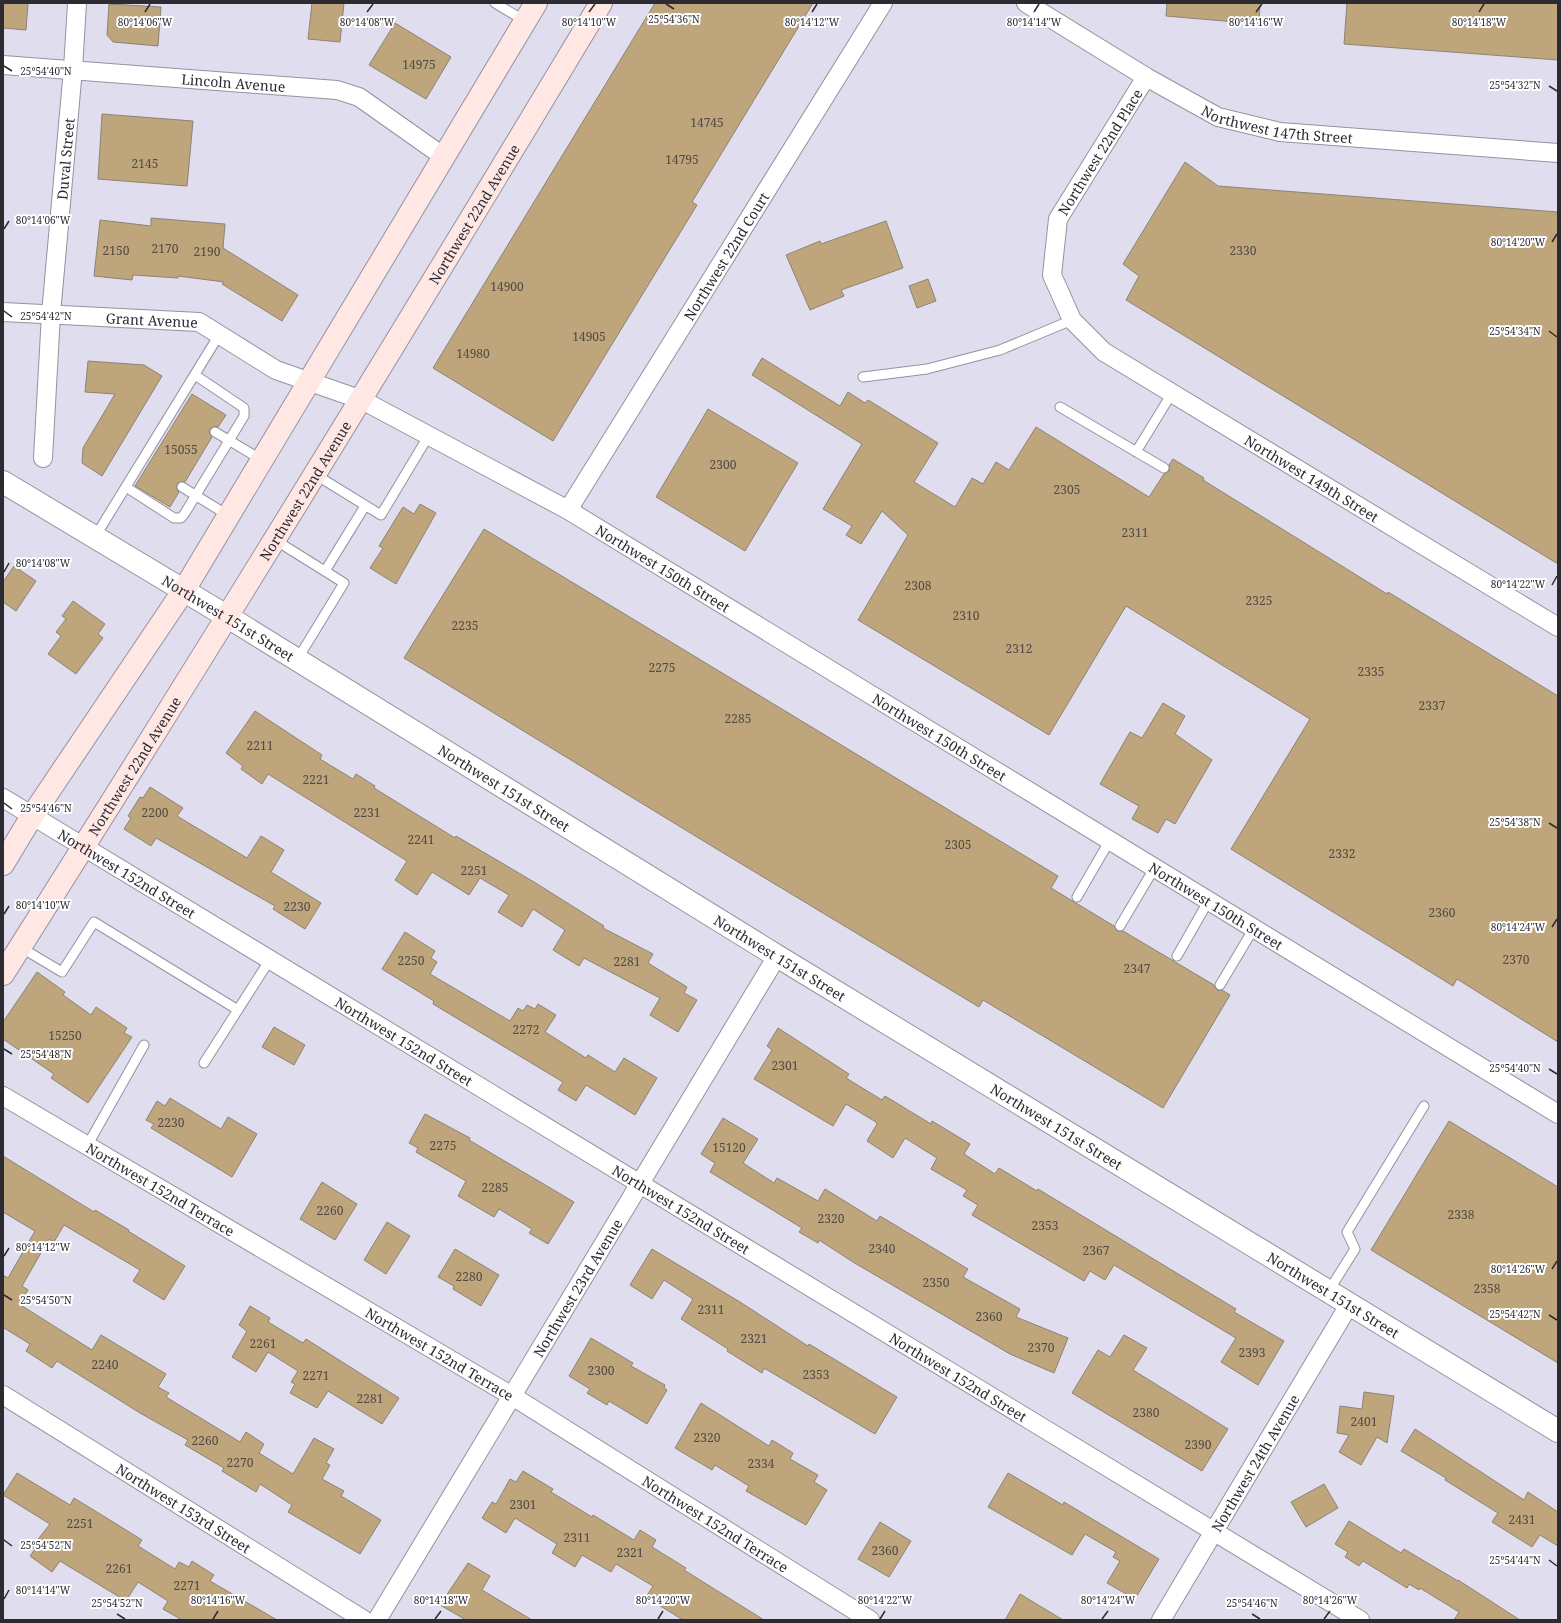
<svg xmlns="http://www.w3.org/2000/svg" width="1561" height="1623" viewBox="0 0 1561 1623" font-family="'Noto Serif',serif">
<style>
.building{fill:#bfa57b;stroke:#8b8376}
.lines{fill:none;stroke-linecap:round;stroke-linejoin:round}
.service-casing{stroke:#9492a1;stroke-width:11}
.minor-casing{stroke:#9492a1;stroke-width:20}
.tertiary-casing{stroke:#9492a1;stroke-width:24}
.secondary-casing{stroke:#9492a1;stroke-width:24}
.service{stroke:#fff;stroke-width:9}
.minor{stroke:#fff;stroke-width:18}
.tertiary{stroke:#fff;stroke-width:22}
.secondary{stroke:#ffe7e3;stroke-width:22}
.ticks{fill:none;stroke:#2c2b31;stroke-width:1.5}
.labels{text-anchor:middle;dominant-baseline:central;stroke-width:4;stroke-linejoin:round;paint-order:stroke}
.number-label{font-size:12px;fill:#514a44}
.street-label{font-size:14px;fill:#2c2b31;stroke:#fff}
.ticks-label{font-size:10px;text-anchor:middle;fill:#2c2b31;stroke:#fff;stroke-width:4;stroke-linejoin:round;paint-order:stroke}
</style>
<rect width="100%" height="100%" fill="#e0deee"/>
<path class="building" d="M 3,3 L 28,3 L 26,30 L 3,28 Z
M 312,3 L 344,3 L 340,42 L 308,39 Z
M 655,3 L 813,3 L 692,202 L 697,205 L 553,441 L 433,368 Z
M 1167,3 L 1260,3 L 1259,24 L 1166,16 Z
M 1347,3 L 1558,3 L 1558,60 L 1344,44 Z
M 109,4 L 161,7 L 158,46 L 113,42 L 107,35 Z
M 395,23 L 451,57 L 426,99 L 369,65 Z
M 102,114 L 193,121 L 187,186 L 98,179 Z
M 1185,162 L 1218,186 L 1558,212 L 1558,564 L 1126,300 L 1139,276 L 1123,264 Z
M 151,218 L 225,224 L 223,248 L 298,295 L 282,321 L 222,284 L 224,282 L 178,276 L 178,278 L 133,275 L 132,280 L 94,276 L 100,220 L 151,226 Z
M 886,221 L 903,268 L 841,290 L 844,296 L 810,310 L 786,255 L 820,241 L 821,244 Z
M 928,279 L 936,301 L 917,308 L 909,286 Z
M 762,358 L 840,406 L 848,392 L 865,403 L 868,400 L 938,443 L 914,482 L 955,507 L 972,478 L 983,484 L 996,462 L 1009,470 L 1036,427 L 1149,497 L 1164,474 L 1169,471 L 1169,465 L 1173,459 L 1204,478 L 1203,480 L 1387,594 L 1388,592 L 1558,696 L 1558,1042 L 1457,979 L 1453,986 L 1231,849 L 1310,719 L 1126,606 L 1049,735 L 858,620 L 908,535 L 882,511 L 861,544 L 846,535 L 852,526 L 823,509 L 862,444 L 752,375 Z
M 88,361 L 144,365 L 162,376 L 102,476 L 82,463 L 83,448 L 115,394 L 85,392 Z
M 192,394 L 226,415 L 218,427 L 215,426 L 210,429 L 209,432 L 212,437 L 185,482 L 180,482 L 177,484 L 177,489 L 179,492 L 170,507 L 135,486 Z
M 708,409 L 798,463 L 745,551 L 656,497 Z
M 420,504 L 436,513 L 396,584 L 370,568 L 383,548 L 379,546 L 403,507 L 414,514 Z
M 484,529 L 1058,876 L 1051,888 L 1114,926 L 1117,931 L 1123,931 L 1214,985 L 1217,990 L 1222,990 L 1230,995 L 1163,1108 L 983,1000 L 979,1007 L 715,848 L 404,658 Z
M 14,566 L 36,581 L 16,611 L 3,602 L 3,582 Z
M 73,601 L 105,624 L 98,634 L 103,638 L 76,674 L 48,654 L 61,636 L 56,632 L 66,619 L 62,616 Z
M 1163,703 L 1185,716 L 1175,734 L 1212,760 L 1175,824 L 1166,819 L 1158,833 L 1132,819 L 1139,806 L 1100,784 L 1130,732 L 1142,738 Z
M 255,711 L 322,755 L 320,759 L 353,779 L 356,774 L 375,786 L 374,788 L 455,838 L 456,836 L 534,882 L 604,926 L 603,928 L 653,954 L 648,963 L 687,987 L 684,993 L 697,1000 L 678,1032 L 650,1015 L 660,998 L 584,958 L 579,966 L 553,950 L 565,930 L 533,909 L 522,927 L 498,912 L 509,895 L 480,878 L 469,895 L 432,872 L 417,895 L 395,880 L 407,861 L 268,774 L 262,784 L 241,769 L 243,766 L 226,753 Z
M 150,787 L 183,808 L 177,816 L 247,858 L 261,836 L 284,850 L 271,872 L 321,903 L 305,929 L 273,909 L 275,906 L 156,838 L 151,846 L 124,829 L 131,818 L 128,816 L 140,797 L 143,798 Z
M 405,932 L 435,951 L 431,958 L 437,962 L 430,974 L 510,1021 L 518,1008 L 523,1011 L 527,1005 L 535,1009 L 538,1004 L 556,1015 L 545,1032 L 586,1058 L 588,1055 L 615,1072 L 624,1058 L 657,1078 L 635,1115 L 586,1085 L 576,1101 L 558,1090 L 563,1082 L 433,1004 L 434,1001 L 382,969 Z
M 37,972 L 65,992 L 63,995 L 91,1015 L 96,1007 L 127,1028 L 124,1033 L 132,1037 L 88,1103 L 51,1078 L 54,1074 L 3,1039 L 3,1022 Z
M 274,1027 L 305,1045 L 294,1065 L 262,1047 Z
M 778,1028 L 849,1074 L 846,1078 L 882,1100 L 885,1096 L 931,1124 L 932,1121 L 970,1144 L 964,1154 L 995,1174 L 999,1168 L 1037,1191 L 1038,1189 L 1236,1309 L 1234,1312 L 1284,1341 L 1258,1385 L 1221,1362 L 1236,1338 L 1114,1265 L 1105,1280 L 1090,1271 L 1084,1281 L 972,1215 L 978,1205 L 963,1196 L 967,1190 L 931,1169 L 937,1158 L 905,1138 L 893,1158 L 867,1141 L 877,1124 L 876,1122 L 846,1104 L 833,1126 L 754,1079 L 772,1050 L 767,1046 Z
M 170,1098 L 221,1129 L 228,1117 L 257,1134 L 232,1177 L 151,1128 L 154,1124 L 146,1120 L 157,1101 L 165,1106 Z
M 425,1114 L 470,1138 L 469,1140 L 574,1202 L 548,1244 L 529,1233 L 532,1229 L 499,1209 L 494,1217 L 458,1196 L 466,1181 L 416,1152 L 418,1148 L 409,1143 Z
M 723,1118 L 758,1139 L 743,1163 L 774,1183 L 777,1178 L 818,1201 L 825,1189 L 877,1221 L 880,1216 L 968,1269 L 963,1277 L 1020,1309 L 1016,1317 L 1068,1338 L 1054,1373 L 1010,1354 L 853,1262 L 819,1240 L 818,1243 L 799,1232 L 802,1228 L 710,1172 L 715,1163 L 701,1154 Z
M 1449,1121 L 1558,1187 L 1558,1363 L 1371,1250 Z
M 3,1156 L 94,1212 L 95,1210 L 129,1230 L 128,1231 L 185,1266 L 164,1300 L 133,1281 L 140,1270 L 64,1225 L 54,1242 L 49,1239 L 22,1286 L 28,1290 L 19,1304 L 92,1350 L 101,1335 L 166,1374 L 158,1387 L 169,1393 L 166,1397 L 240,1442 L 246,1432 L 264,1444 L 259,1453 L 293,1474 L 314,1438 L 334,1449 L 326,1463 L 330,1465 L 322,1479 L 344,1491 L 341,1496 L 381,1520 L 360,1554 L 288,1512 L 292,1505 L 260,1484 L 256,1492 L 222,1471 L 224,1468 L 185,1445 L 188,1440 L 140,1413 L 57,1361 L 52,1368 L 26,1351 L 30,1344 L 4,1328 L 3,1330 L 3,1275 L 8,1278 L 35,1231 L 3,1212 Z
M 322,1182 L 357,1204 L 335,1240 L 300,1219 Z
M 387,1222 L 410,1236 L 386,1274 L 364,1260 Z
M 455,1249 L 499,1275 L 481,1306 L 453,1289 L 454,1286 L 438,1277 Z
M 652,1249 L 740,1302 L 808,1346 L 809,1344 L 897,1397 L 875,1434 L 764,1368 L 762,1373 L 727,1351 L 728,1349 L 681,1319 L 693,1299 L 664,1280 L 652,1299 L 630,1285 Z
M 250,1306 L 270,1318 L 268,1322 L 303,1343 L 306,1339 L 399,1398 L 382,1424 L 328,1391 L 317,1408 L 290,1393 L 295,1384 L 291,1382 L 298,1371 L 268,1352 L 256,1372 L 232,1357 L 247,1331 L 239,1325 Z
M 1124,1335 L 1147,1348 L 1133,1370 L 1228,1429 L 1202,1471 L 1072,1393 L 1098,1350 L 1110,1357 Z
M 591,1338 L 633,1363 L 631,1366 L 665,1385 L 664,1388 L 667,1390 L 647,1424 L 609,1401 L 607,1405 L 587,1393 L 590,1389 L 569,1376 Z
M 1364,1392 L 1394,1396 L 1387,1443 L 1377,1437 L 1361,1465 L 1339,1452 L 1349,1435 L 1337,1433 L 1340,1406 L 1362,1409 Z
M 701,1403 L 769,1446 L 772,1440 L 793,1453 L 790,1459 L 818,1475 L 814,1482 L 827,1490 L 806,1525 L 746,1491 L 749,1486 L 715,1465 L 712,1470 L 675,1448 Z
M 1415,1429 L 1524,1500 L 1528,1492 L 1558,1512 L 1558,1546 L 1540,1535 L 1532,1547 L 1492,1522 L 1498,1513 L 1445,1480 L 1446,1478 L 1401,1451 Z
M 523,1471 L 553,1489 L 551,1492 L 592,1517 L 593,1515 L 634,1540 L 640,1530 L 656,1540 L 652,1547 L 686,1568 L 684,1570 L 764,1620 L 683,1620 L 646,1597 L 653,1586 L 616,1564 L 611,1572 L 582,1555 L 575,1567 L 552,1553 L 557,1544 L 515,1518 L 506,1533 L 482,1518 L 492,1502 L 496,1504 L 510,1479 L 516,1482 Z
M 17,1473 L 70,1505 L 74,1498 L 105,1517 L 142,1540 L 138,1546 L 175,1569 L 179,1562 L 189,1567 L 192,1561 L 214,1575 L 210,1581 L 277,1620 L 182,1620 L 163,1609 L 168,1601 L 138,1582 L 126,1601 L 60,1561 L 52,1572 L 30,1556 L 35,1549 L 32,1547 L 50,1524 L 3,1495 Z
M 1008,1473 L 1063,1505 L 1064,1502 L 1159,1559 L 1135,1599 L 1107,1583 L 1120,1561 L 1113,1557 L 1116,1552 L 1085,1534 L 1072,1555 L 988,1507 Z
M 1324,1484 L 1338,1508 L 1306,1527 L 1291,1502 Z
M 1349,1521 L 1401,1553 L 1404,1549 L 1458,1581 L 1458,1580 L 1520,1620 L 1454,1620 L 1459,1612 L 1420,1588 L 1419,1590 L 1409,1584 L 1407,1588 L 1363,1561 L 1359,1566 L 1345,1557 L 1348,1552 L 1335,1544 Z
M 880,1522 L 911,1541 L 889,1577 L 858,1559 Z
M 468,1563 L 490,1576 L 482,1590 L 532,1620 L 466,1620 L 440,1605 Z
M 1020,1594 L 1063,1620 L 1005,1620 Z"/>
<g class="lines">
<defs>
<path id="service" d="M 495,3 L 525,21
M 863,377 L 927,369 L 1000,350 L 1072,320
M 1060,407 L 1164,468
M 215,432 L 262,460
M 1136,452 L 1172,393
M 316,475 L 381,515 L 429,435
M 126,487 L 174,518 L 181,518 L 185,513 L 244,416 L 244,408 L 195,375
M 182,487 L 229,516
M 95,537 L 219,335
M 275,540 L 344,583 L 297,660
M 325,571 L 365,506
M 1077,897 L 1110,840
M 1120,926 L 1155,867
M 20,947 L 62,972 L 94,922 L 238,1010
M 1177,956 L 1209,900
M 1220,985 L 1254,928
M 204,1063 L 269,961
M 87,1146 L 144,1045
M 1328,1292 L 1355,1249 L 1347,1232 L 1424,1106"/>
<g id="minor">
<path id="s1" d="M 1026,3 L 1146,77 L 1218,117 L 1280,132 L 1558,153"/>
<path id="s2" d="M 3,65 L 337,90 L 359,97 L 444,157"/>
<path id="s3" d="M 1146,77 L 1058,219 L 1052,275 L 1072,320 L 1104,352 L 1558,627"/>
<path id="s4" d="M 3,312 L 199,322 L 276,370 L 362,400 L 568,510 L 1558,1114"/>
<path id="s5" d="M 43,458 L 51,314 L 73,69 L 77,3"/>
<path id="s6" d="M 568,510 L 883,3"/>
<path id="s7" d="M 3,798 L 1360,1620"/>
<path id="s8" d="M 3,1096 L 512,1396 L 870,1620"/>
<path id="s9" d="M 3,1395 L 364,1620"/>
<path id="s10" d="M 377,1620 L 777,956"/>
<path id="s11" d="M 1161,1620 L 1349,1305"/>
</g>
<g id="tertiary">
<path id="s12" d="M 3,482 L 228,617 L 777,956 L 1558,1431"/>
</g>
<g id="secondary">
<path d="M 3,864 L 32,816 L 184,590 L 536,3"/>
<path id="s13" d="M 3,974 C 207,653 405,329 601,3"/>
</g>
</defs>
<use href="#service" class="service-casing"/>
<use href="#minor" class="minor-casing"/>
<use href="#tertiary" class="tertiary-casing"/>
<use href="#secondary" class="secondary-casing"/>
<use href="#service" class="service"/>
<use href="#minor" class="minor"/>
<use href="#tertiary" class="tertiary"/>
<use href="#secondary" class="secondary"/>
</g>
<path class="ticks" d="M 666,4 L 674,9M 145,12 L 150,4M 367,12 L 373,4M 589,12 L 595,4M 812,12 L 817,4M 1034,12 L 1039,4M 1256,12 L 1262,4M 1479,12 L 1484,4M 4,66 L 12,71M 1549,86 L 1557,91M 4,229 L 9,221M 1552,242 L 1557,234M 4,311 L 12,317M 1549,331 L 1557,337M 4,572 L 9,563M 1552,585 L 1557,576M 4,803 L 12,809M 1549,823 L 1557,828M 4,914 L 9,906M 1552,927 L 1557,919M 4,1049 L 12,1054M 1549,1069 L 1557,1074M 4,1256 L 9,1248M 1552,1269 L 1557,1261M 4,1295 L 12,1300M 1549,1315 L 1557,1320M 4,1540 L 12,1546M 1549,1560 L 1557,1566M 4,1599 L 9,1590M 117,1614 L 125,1619M 1252,1614 L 1260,1619M 213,1619 L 218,1611M 435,1619 L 441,1611M 658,1619 L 663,1611M 880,1619 L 885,1611M 1102,1619 L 1108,1611M 1324,1619 L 1330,1611"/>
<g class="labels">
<g class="number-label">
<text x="419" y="64">14975</text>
<text x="707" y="122">14745</text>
<text x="682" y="159">14795</text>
<text x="145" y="163">2145</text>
<text x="165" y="248">2170</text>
<text x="116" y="250">2150</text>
<text x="1243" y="250">2330</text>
<text x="207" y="251">2190</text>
<text x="507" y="286">14900</text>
<text x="589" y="336">14905</text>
<text x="473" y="353">14980</text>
<text x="181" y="449">15055</text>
<text x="723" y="464">2300</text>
<text x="1067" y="489">2305</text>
<text x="1135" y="532">2311</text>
<text x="918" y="585">2308</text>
<text x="1259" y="600">2325</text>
<text x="966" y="615">2310</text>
<text x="465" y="625">2235</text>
<text x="1019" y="648">2312</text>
<text x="662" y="667">2275</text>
<text x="1371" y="671">2335</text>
<text x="1432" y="705">2337</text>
<text x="738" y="718">2285</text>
<text x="260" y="745">2211</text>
<text x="316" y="779">2221</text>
<text x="155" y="812">2200</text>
<text x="367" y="812">2231</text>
<text x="421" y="839">2241</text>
<text x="958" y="844">2305</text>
<text x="1342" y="853">2332</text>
<text x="474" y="870">2251</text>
<text x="297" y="906">2230</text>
<text x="1442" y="912">2360</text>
<text x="1516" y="959">2370</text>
<text x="411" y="960">2250</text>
<text x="627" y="961">2281</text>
<text x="1137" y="968">2347</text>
<text x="526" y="1029">2272</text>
<text x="65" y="1035">15250</text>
<text x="785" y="1065">2301</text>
<text x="171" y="1122">2230</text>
<text x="443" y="1145">2275</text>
<text x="729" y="1147">15120</text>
<text x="495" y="1187">2285</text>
<text x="330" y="1210">2260</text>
<text x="1461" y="1214">2338</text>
<text x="831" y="1218">2320</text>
<text x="1045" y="1225">2353</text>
<text x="882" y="1248">2340</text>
<text x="1096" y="1250">2367</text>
<text x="469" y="1276">2280</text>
<text x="936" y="1282">2350</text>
<text x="1487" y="1288">2358</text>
<text x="711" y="1309">2311</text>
<text x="989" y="1316">2360</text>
<text x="754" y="1338">2321</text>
<text x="263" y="1343">2261</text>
<text x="1041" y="1347">2370</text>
<text x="1252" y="1352">2393</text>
<text x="105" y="1364">2240</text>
<text x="601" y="1370">2300</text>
<text x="816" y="1374">2353</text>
<text x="316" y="1375">2271</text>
<text x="370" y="1398">2281</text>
<text x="1146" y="1412">2380</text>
<text x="1364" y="1421">2401</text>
<text x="707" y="1437">2320</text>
<text x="205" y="1440">2260</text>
<text x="1198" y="1444">2390</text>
<text x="240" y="1462">2270</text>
<text x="761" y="1463">2334</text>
<text x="523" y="1504">2301</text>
<text x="1522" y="1519">2431</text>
<text x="80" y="1523">2251</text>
<text x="577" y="1537">2311</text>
<text x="885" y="1550">2360</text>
<text x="630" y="1552">2321</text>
<text x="119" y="1568">2261</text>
<text x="187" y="1585">2271</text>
</g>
<g class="street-label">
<text stroke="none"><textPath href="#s2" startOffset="231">Lincoln Avenue</textPath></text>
<text stroke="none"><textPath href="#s1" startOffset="283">Northwest 147th Street</textPath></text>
<text transform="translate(1100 152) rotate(-58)">Northwest 22nd Place</text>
<text stroke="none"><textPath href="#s5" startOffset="300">Duval Street</textPath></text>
<text stroke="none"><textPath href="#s13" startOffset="894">Northwest 22nd Avenue</textPath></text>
<text stroke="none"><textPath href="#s6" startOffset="299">Northwest 22nd Court</textPath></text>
<text stroke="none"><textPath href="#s4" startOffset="149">Grant Avenue</textPath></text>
<text stroke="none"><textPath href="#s3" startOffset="561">Northwest 149th Street</textPath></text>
<text stroke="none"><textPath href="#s13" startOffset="570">Northwest 22nd Avenue</textPath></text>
<text stroke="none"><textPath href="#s4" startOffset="723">Northwest 150th Street</textPath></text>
<text stroke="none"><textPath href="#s12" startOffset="263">Northwest 151st Street</textPath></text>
<text stroke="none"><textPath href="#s4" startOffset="1047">Northwest 150th Street</textPath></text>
<text stroke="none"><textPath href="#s13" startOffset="246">Northwest 22nd Avenue</textPath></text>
<text stroke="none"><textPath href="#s12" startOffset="587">Northwest 151st Street</textPath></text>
<text stroke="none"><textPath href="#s7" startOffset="145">Northwest 152nd Street</textPath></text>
<text stroke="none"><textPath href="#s4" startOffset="1371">Northwest 150th Street</textPath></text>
<text stroke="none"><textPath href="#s12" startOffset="911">Northwest 151st Street</textPath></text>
<text stroke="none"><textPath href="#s7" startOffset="469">Northwest 152nd Street</textPath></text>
<text stroke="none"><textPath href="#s12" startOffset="1235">Northwest 151st Street</textPath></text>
<text stroke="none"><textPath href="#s8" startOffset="183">Northwest 152nd Terrace</textPath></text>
<text stroke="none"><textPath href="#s7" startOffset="793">Northwest 152nd Street</textPath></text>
<text stroke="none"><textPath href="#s10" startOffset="388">Northwest 23rd Avenue</textPath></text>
<text stroke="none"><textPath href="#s12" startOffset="1559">Northwest 151st Street</textPath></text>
<text stroke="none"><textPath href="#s8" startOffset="507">Northwest 152nd Terrace</textPath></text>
<text stroke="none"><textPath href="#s7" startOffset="1117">Northwest 152nd Street</textPath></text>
<text stroke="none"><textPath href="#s11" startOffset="183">Northwest 24th Avenue</textPath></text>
<text stroke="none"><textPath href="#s9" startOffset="213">Northwest 153rd Street</textPath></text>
<text stroke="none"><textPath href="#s8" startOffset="831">Northwest 152nd Terrace</textPath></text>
</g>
</g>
<g class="ticks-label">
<text x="674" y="23">25°54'36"N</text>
<text x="145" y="26">80°14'06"W</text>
<text x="1256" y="26">80°14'16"W</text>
<text x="367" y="26">80°14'08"W</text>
<text x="589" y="26">80°14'10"W</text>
<text x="812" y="26">80°14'12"W</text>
<text x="1034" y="26">80°14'14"W</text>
<text x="1479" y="26">80°14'18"W</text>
<text x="46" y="75">25°54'40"N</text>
<text x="1515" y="89">25°54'32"N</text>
<text x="43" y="224">80°14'06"W</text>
<text x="1518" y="246">80°14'20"W</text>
<text x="46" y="320">25°54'42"N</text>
<text x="1515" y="335">25°54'34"N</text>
<text x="43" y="567">80°14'08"W</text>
<text x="1518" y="588">80°14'22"W</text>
<text x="46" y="812">25°54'46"N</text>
<text x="1515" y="826">25°54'38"N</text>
<text x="43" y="909">80°14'10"W</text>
<text x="1518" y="931">80°14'24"W</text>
<text x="46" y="1058">25°54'48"N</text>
<text x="1515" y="1072">25°54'40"N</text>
<text x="43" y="1251">80°14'12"W</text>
<text x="1518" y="1273">80°14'26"W</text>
<text x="46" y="1304">25°54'50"N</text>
<text x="1515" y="1318">25°54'42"N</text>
<text x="46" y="1549">25°54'52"N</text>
<text x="1515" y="1564">25°54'44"N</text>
<text x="43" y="1594">80°14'14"W</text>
<text x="218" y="1604">80°14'16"W</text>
<text x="441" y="1604">80°14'18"W</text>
<text x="663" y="1604">80°14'20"W</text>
<text x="885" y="1604">80°14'22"W</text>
<text x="1108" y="1604">80°14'24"W</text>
<text x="1330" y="1604">80°14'26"W</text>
<text x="117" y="1607">25°54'52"N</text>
<text x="1252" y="1607">25°54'46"N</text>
</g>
<rect width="1561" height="1623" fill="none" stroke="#2c2b31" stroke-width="8"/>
</svg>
